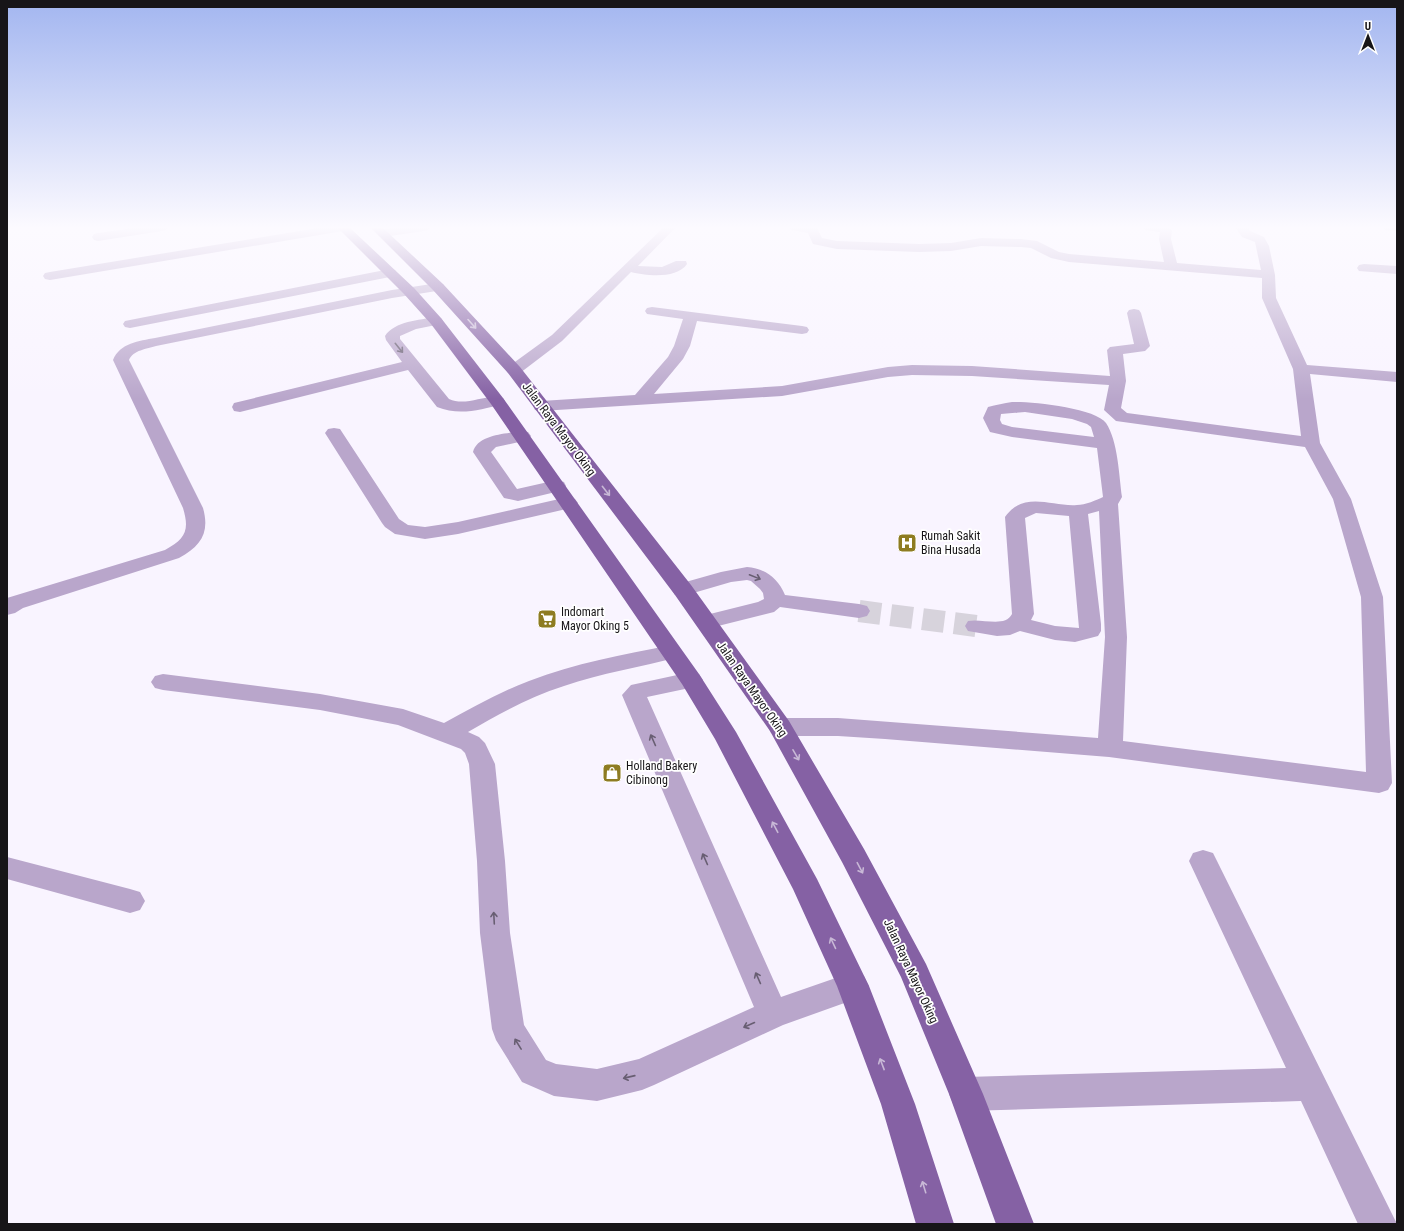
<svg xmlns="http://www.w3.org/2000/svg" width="1404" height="1231" viewBox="0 0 1404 1231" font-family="'Roboto Condensed',sans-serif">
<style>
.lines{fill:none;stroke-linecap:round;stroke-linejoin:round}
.minor-tunnel{stroke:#d7d3dc;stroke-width:22;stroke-dasharray:22 10;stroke-linecap:butt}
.minor{fill:#b9a6cb;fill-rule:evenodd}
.major{fill:#8561a4;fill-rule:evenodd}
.oneway{stroke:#c8b8d6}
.oneway2{stroke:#685e72}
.labels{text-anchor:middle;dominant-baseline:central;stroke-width:3.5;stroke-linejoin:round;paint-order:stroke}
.street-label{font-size:12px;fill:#171518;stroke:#fff}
.poi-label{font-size:12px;fill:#171518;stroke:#fff;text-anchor:start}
</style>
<rect width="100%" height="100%" fill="#f9f4ff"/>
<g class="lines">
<path class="minor-tunnel" d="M 859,611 L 976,626"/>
<path class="minor" d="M 142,227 L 168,227 L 166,230 L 162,231 L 98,241 L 94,240 L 92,237 L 94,234 L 98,233 Z
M 324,227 L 349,227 L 347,230 L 343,231 L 50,280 L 45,279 L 43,276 L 45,273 L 50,272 Z
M 403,227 L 430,227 L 428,230 L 424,231 L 383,237 L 379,236 L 377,233 L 379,230 Z
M 664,227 L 676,227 L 638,266 L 662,267 L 676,261 L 686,261 L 687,264 C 677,279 647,276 631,272 L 562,341 L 520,373 L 514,375 L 508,373 L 506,370 L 508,367 L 552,335 Z
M 790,227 L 809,227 L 817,228 L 822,238 L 837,241 L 919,244 L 951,243 L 981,238 L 1021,239 L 1037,241 L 1059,252 L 1069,254 L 1164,262 L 1159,239 L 1160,232 L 1145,230 L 1143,227 L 1168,227 L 1172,230 L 1171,239 L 1177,263 L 1261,270 L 1255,242 L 1242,237 L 1235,227 L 1247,227 L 1250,231 L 1264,237 L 1269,246 L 1275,275 L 1276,298 L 1307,365 L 1397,372 L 1397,382 L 1310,374 L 1320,443 L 1351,499 L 1383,597 L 1392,783 L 1388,790 L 1379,793 L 1109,757 L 885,739 L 838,736 L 780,736 L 771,733 L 768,727 L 771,721 L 780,718 L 838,718 L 1098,738 L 1105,637 L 1099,511 L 1088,514 L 1101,624 L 1101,631 L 1098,636 L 1075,642 L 1055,640 L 1020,631 L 1010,635 L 997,636 L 968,631 L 965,626 L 968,621 C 982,618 1005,628 1012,614 L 1005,517 C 1024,490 1052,507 1077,505 C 1085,505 1097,500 1103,497 L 1097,448 L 1012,437 L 990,432 L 983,418 L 988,407 C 996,405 1004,403 1012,402 C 1030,401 1096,408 1106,423 C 1118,441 1119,475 1122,497 L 1118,504 L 1127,637 L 1123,741 L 1366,772 L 1361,597 L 1333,499 L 1305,447 L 1116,421 L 1104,410 L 1109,385 L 972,376 L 912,375 L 888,377 L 782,396 L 541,411 L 535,410 L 533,406 L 535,402 L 541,401 L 635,395 L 668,357 L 674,346 L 683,319 L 647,314 L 645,311 L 647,308 L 652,307 L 802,326 L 807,327 L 809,330 L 807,333 L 802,334 L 697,321 L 690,346 L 683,359 L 654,394 L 782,386 L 888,367 L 912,365 L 972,366 L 1110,376 L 1107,350 L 1110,347 L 1134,344 L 1127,313 L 1129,310 L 1134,309 L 1139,310 L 1141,313 L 1150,346 L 1145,351 L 1123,354 L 1126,381 L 1121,408 L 1127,413 L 1301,436 L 1293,369 L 1262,298 L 1262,278 L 1069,262 L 1051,258 L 1031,248 L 1021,247 L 981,246 L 951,251 L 919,252 L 837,249 L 813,244 L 808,233 L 792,230 ZM 1025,412 L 1072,419 L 1087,424 L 1091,427 L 1094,437 L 1012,427 L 1002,424 L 1000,420 L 1001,414 ZM 1036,513 L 1069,516 L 1079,628 L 1055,626 L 1031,620 L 1034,614 L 1025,518 Z
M 1383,227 L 1397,227 L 1397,231 L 1385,230 Z
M 1364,264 L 1397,266 L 1397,274 L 1359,271 L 1357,268 L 1359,265 Z
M 390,269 L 395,270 L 397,273 L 395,276 L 130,328 L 125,327 L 123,324 L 125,321 L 130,320 Z
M 438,283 L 443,284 L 445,287 L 443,290 L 392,298 L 156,346 C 147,349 133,350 129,360 L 203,508 C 210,533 201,546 179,558 L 23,608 L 15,613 L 7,615 L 7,598 L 165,550 C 185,539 190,531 183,508 L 113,360 C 120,343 139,341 155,338 L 392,290 Z
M 436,317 L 441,318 L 443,321 L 441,324 L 416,329 L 400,336 L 400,339 L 449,399 C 467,407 485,393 503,398 L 505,401 L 503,404 C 480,410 459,416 437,407 L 408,370 L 240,412 L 234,411 L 232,407 L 234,403 L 402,362 L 386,340 L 385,336 C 395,321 419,320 436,317 Z
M 334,428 L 340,429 L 399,519 L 408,525 L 425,527 L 458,522 L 568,497 L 575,499 L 578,503 L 575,507 L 458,534 L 425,539 L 395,534 L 385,527 L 382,523 L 325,433 L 328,429 Z
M 522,431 L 528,432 L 531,436 L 528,440 L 496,447 L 491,452 L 517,489 L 557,480 L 564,482 L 566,486 L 564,490 L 518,501 L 504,498 L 473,452 C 478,434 507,434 522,431 Z
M 747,567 C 764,568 778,578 785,595 L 859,604 L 867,606 L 870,611 L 867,616 L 859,618 L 780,607 L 774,612 L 706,629 L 698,627 L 695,622 L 698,617 L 758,602 L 764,599 L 763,593 L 760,589 L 751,581 L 747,580 L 731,582 L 683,596 L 675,595 L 672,590 L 675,585 L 721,572 Z
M 671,645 L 679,647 L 682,652 L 679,657 C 641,667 601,673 564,686 C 529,697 499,714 468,732 L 479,737 L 485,743 L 495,764 L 505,861 L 510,933 L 524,1025 L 546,1060 L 556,1064 L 597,1069 L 639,1059 L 754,1007 L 622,695 L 631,685 L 691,672 L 699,674 L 703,680 L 699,686 L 647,697 L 781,997 L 853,972 L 864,976 L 869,986 L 864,996 L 783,1025 L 654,1085 L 642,1090 L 597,1101 L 554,1096 L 522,1082 L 496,1040 L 492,1029 L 480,933 L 477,861 L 469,764 L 465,753 L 461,749 L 398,725 L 320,710 L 163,690 L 155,688 L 151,682 L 155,676 L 163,674 L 320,694 L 403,709 L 444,723 C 472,708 499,692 529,681 C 575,663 623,655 671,645 Z
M 1203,850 L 1213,853 L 1217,861 L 1397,1224 L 1358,1224 L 1301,1101 L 966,1111 L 954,1106 L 949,1094 L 954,1082 L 966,1077 L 1286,1068 L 1189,861 L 1193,853 Z
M 7,857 L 130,889 L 140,892 L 145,901 L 140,910 L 130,913 L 7,879 Z"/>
<path class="major" d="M 337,227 L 349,227 L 414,288 L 441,318 L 503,398 L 699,674 L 736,732 L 817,879 L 869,986 L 915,1104 L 954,1224 L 916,1224 L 881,1104 L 837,986 L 793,889 L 715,739 L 682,684 L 491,404 L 431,324 L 404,294 Z
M 370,227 L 382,227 L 443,284 L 520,367 L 691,585 L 789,721 L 864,849 L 926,964 L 983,1094 L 1034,1224 L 996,1224 L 949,1094 L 901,977 L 842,862 L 770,731 L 675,595 L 508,373 L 433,290 Z"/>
</g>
<defs><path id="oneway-shaft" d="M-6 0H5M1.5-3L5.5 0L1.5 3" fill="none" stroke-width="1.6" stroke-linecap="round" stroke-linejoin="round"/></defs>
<g class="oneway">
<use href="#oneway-shaft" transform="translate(472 324) rotate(48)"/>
<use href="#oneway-shaft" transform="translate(606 491) rotate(52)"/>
<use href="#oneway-shaft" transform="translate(796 755) rotate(60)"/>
<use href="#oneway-shaft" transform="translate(775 827) rotate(-118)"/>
<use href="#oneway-shaft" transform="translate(860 868) rotate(62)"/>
<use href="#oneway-shaft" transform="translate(833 943) rotate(-115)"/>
<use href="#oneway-shaft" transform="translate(882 1064) rotate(-111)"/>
<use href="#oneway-shaft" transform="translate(924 1187) rotate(-107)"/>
</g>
<g class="oneway2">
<use href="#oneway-shaft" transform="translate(399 348) rotate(51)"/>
<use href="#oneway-shaft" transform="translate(755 577) rotate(22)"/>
<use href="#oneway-shaft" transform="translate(653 740) rotate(-114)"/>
<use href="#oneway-shaft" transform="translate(705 859) rotate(-114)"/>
<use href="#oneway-shaft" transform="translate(494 918) rotate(-93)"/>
<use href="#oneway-shaft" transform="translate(758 978) rotate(-114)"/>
<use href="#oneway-shaft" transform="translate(749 1025) rotate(156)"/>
<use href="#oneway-shaft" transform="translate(518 1044) rotate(-122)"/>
<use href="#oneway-shaft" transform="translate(629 1077) rotate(167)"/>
</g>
<linearGradient id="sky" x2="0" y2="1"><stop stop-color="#a3b6f0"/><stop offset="0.57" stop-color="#fcfaff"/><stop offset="1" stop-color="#fcfaff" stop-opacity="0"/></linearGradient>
<rect width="1404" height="399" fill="url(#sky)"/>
<defs>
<symbol id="hospital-square" viewBox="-11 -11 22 22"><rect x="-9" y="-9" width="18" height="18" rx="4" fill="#8e7c22" stroke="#fff"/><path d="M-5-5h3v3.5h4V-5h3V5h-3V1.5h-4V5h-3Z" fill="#fff"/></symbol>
<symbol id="supermarket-square" viewBox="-11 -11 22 22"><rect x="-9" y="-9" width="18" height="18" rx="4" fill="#8e7c22" stroke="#fff"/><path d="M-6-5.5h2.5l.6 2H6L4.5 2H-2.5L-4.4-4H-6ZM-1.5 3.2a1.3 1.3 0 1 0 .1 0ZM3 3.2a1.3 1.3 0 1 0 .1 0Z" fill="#fff"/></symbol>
<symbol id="shop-square" viewBox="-11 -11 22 22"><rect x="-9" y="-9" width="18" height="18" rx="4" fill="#8e7c22" stroke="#fff"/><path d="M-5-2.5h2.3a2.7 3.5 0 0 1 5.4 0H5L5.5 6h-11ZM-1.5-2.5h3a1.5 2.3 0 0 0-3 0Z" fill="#fff"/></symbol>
</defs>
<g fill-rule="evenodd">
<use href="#hospital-square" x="896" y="532" width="22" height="22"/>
<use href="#supermarket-square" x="536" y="608" width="22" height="22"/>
<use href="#shop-square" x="601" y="762" width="22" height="22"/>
</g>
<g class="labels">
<g class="street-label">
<text transform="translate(559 429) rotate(53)">Jalan Raya Mayor Oking</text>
<text transform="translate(752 689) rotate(55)">Jalan Raya Mayor Oking</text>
<text transform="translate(911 971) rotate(65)">Jalan Raya Mayor Oking</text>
</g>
<g class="poi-label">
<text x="921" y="536">Rumah Sakit<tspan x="921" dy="14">Bina Husada</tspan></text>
<text x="561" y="612">Indomart<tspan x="561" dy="14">Mayor Oking 5</tspan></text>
<text x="626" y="766">Holland Bakery<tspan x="626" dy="14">Cibinong</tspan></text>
</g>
</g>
<rect width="1404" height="1231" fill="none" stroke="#171518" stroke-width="16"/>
<g transform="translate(1368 36)" stroke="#ffffff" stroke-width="3" paint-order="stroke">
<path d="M0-3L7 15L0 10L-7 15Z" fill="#171518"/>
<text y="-6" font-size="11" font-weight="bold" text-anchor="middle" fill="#171518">U</text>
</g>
</svg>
